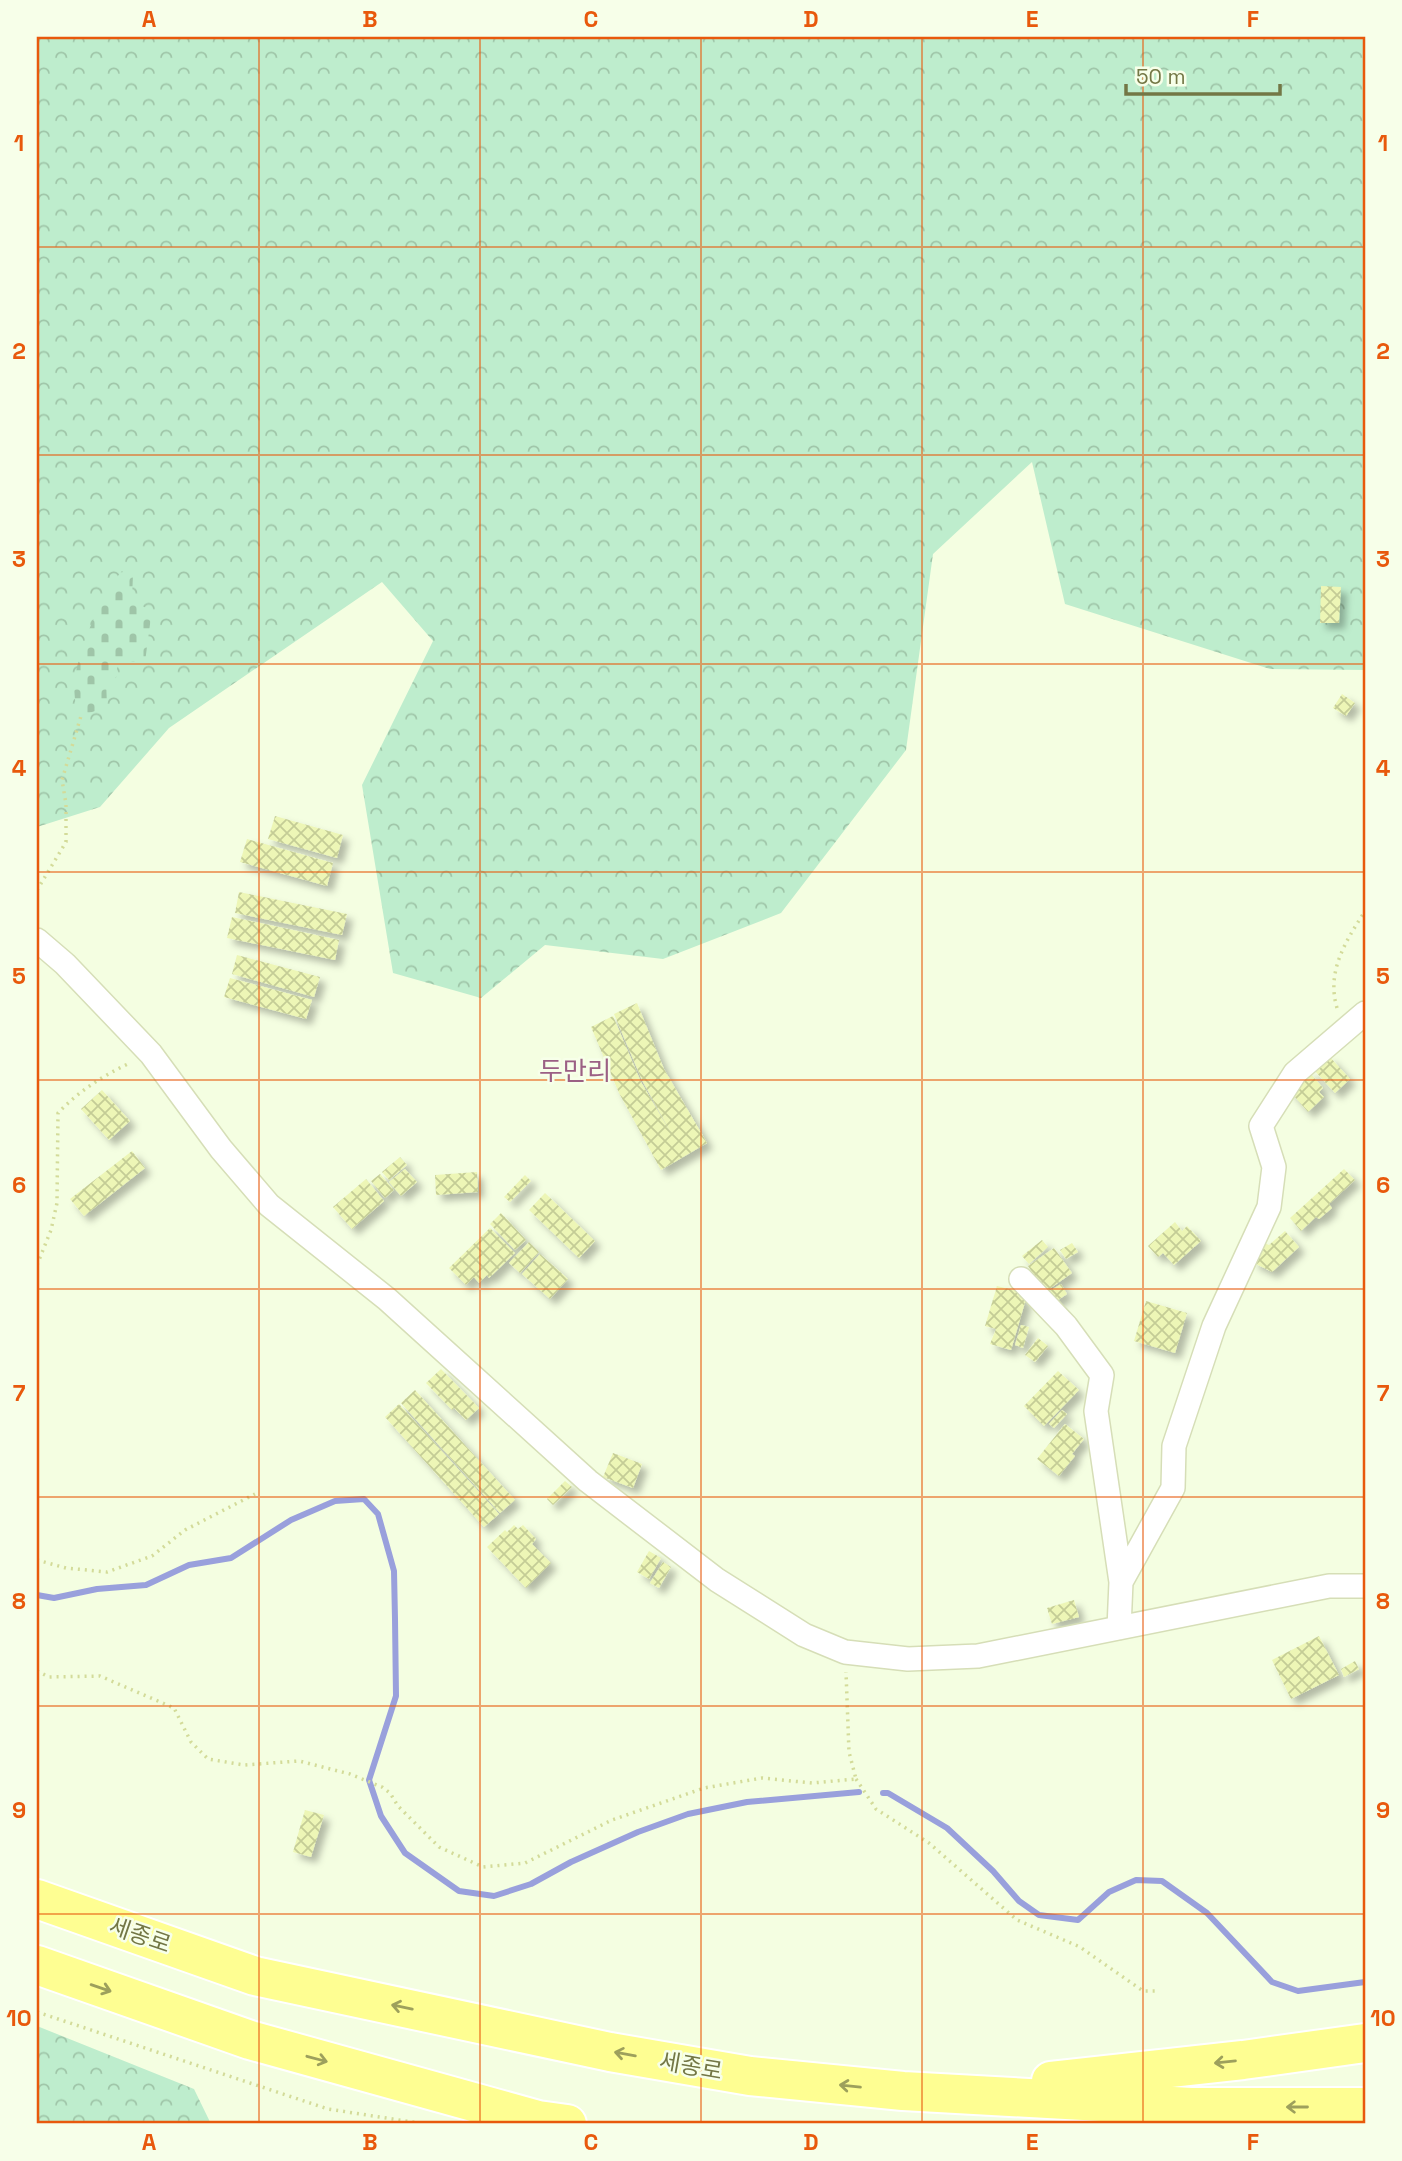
<svg xmlns="http://www.w3.org/2000/svg" width="1402" height="2161" viewBox="0 0 1402 2161" font-family="'Space Grotesk','Noto Sans KR',sans-serif">
<style>
.forest{fill:url(#forest-crowns)}
.cemetery{fill:url(#cemetery-stones)}
.lines{fill:none;stroke-linecap:round;stroke-linejoin:round}
.stream{stroke:#99a0dc;stroke-width:6}
.building{fill:url(#building-cross-hatch);filter:url(#shadow)}
.street-casing{stroke:#d6deb7;stroke-width:26}
.highway-casing{stroke:#fff;stroke-width:42}
.path{stroke:#d3db99;stroke-width:3.5;stroke-dasharray:2 5;stroke-linecap:butt}
.street{stroke:#fff;stroke-width:23}
.highway{stroke:#fefe92;stroke-width:38}
.oneway{stroke:#9da05c}
.grid{fill:none;stroke:#e8590c;stroke-width:2;stroke-opacity:0.55}
.labels{text-anchor:middle;dominant-baseline:central;stroke-width:5;stroke-linejoin:round;paint-order:stroke}
.street-label{font-size:23px;fill:#737745;stroke:#f7ffe9}
.quarter-label{font-size:26px;fill:#9b6084;stroke:#f7ffe9}
.neatline{fill:none;stroke:#e8590c;stroke-width:2.5}
.grid-label{font-size:23px;text-anchor:middle;font-weight:bold;fill:#e8590c}
</style>
<defs>
<pattern id="forest-crowns" width="20" height="18" patternUnits="userSpaceOnUse" patternTransform="scale(1.75)"><rect width="20" height="18" fill="#beedcd"/><path d="M2 6a3 3 0 1 1 6 0M12 15a3 3 0 1 1 6 0" fill="none" stroke="#9fc5a8"/></pattern>
<pattern id="cemetery-stones" width="16" height="16" patternUnits="userSpaceOnUse" patternTransform="scale(1.75)"><rect width="16" height="16" fill="#beedcd"/><path d="M2 7V4a2 2 0 0 1 4 0v3zM10 15v-3a2 2 0 0 1 4 0v3z" fill="#9fc5a8"/></pattern>
<pattern id="building-cross-hatch" width="8" height="8" patternUnits="userSpaceOnUse" patternTransform="scale(1.75)"><rect width="8" height="8" fill="#edf6b6"/><path d="M0 0l8 8M0 8l8-8" fill="none" stroke="#c4cc96"/></pattern>
<filter id="shadow"><feDropShadow dx="6" dy="6" stdDeviation="3.5" flood-color="#0004"/></filter>
</defs>
<rect width="100%" height="100%" fill="#f4fee1"/>
<path class="forest" d="M 37,37 L 1365,37 L 1365,670 L 1270,669 L 1065,604 L 1032,462 L 933,554 L 906,750 L 781,913 L 663,959 L 545,945 L 481,998 L 393,973 L 362,785 L 433,641 L 382,582 L 169,728 L 100,807 L 37,827 Z
M 37,2026 L 194,2089 L 211,2124 L 37,2124 Z"/>
<path class="cemetery" d="M 122,571 L 133,575 L 132,597 L 144,607 L 152,609 L 145,662 L 118,661 L 116,678 L 106,679 L 107,707 L 77,717 C 76,705 73,690 75,678 C 80,646 101,595 122,571 Z"/>
<g class="lines">
<path class="stream" d="M 37,1595 L 54,1598 L 97,1589 L 146,1585 L 189,1565 L 231,1558 L 291,1520 L 335,1501 L 364,1499 L 378,1514 L 394,1571 L 395,1619 L 396,1696 L 369,1780 L 381,1816 L 405,1853 L 459,1891 L 494,1896 L 531,1884 L 571,1862 L 638,1832 L 688,1814 L 747,1802 L 859,1792
M 883,1793 L 888,1793 L 947,1828 L 993,1871 L 1019,1901 L 1039,1915 L 1078,1920 L 1109,1892 L 1136,1880 L 1162,1881 L 1207,1913 L 1272,1982 L 1298,1991 L 1365,1982"/>
</g>
<path class="building" d="M 1321,586 L 1341,587 L 1339,623 L 1320,623 Z
M 1342,694 L 1355,703 L 1346,716 L 1333,708 Z
M 275,816 L 343,835 L 337,858 L 268,839 Z
M 247,839 L 333,863 L 327,886 L 240,862 Z
M 239,892 L 347,914 L 342,935 L 235,913 Z
M 232,917 L 339,940 L 335,960 L 227,938 Z
M 237,955 L 320,977 L 314,997 L 232,974 Z
M 230,978 L 312,1000 L 306,1019 L 224,997 Z
M 637,1003 L 664,1069 L 707,1143 L 661,1170 L 619,1093 L 591,1027 L 613,1016 L 641,1082 L 672,1135 L 642,1080 L 614,1014 Z
M 1329,1056 L 1350,1079 L 1335,1093 L 1314,1070 Z
M 1309,1072 L 1323,1088 L 1319,1092 L 1324,1097 L 1308,1112 L 1287,1088 Z
M 102,1090 L 130,1121 L 109,1140 L 81,1109 Z
M 132,1151 L 145,1168 L 84,1216 L 70,1199 Z
M 400,1157 L 407,1165 L 389,1180 L 382,1172 Z
M 405,1169 L 417,1182 L 401,1196 L 389,1182 Z
M 1344,1169 L 1355,1180 L 1329,1204 L 1332,1208 L 1319,1219 L 1316,1217 L 1301,1231 L 1290,1218 Z
M 477,1172 L 478,1192 L 436,1195 L 435,1175 Z
M 380,1174 L 394,1190 L 385,1198 L 371,1181 Z
M 525,1175 L 531,1181 L 510,1202 L 504,1197 Z
M 366,1179 L 384,1201 L 352,1229 L 333,1207 Z
M 545,1193 L 595,1241 L 579,1258 L 529,1210 Z
M 501,1213 L 526,1240 L 515,1250 L 490,1224 Z
M 1175,1222 L 1182,1231 L 1187,1226 L 1201,1241 L 1174,1265 L 1163,1253 L 1158,1257 L 1148,1246 Z
M 490,1228 L 515,1253 L 489,1278 L 487,1275 L 479,1283 L 474,1277 L 466,1285 L 449,1268 Z
M 1285,1231 L 1299,1247 L 1272,1272 L 1252,1262 L 1262,1242 L 1269,1245 Z
M 1042,1240 L 1048,1247 L 1029,1264 L 1022,1256 Z
M 529,1242 L 539,1252 L 520,1273 L 509,1263 Z
M 1072,1243 L 1078,1252 L 1066,1259 L 1060,1250 Z
M 1054,1248 L 1072,1273 L 1045,1292 L 1028,1266 Z
M 540,1254 L 568,1279 L 550,1299 L 522,1274 Z
M 1061,1284 L 1067,1294 L 1052,1304 L 1045,1294 Z
M 997,1286 L 1021,1292 L 1019,1297 L 1026,1299 L 1011,1350 L 990,1344 L 996,1329 L 985,1326 Z
M 1146,1301 L 1187,1313 L 1175,1353 L 1134,1341 Z
M 1021,1325 L 1029,1327 L 1023,1348 L 1015,1345 Z
M 1038,1338 L 1048,1346 L 1035,1362 L 1025,1355 Z
M 441,1369 L 479,1408 L 466,1420 L 454,1408 L 452,1410 L 426,1383 Z
M 1058,1371 L 1079,1390 L 1044,1426 L 1024,1406 Z
M 415,1390 L 515,1500 L 500,1513 L 401,1403 Z
M 399,1404 L 499,1514 L 484,1527 L 385,1417 Z
M 1062,1410 L 1067,1414 L 1054,1428 L 1049,1424 Z
M 1065,1424 L 1084,1439 L 1072,1454 L 1075,1456 L 1059,1476 L 1037,1459 Z
M 613,1453 L 642,1464 L 633,1488 L 603,1477 Z
M 565,1481 L 572,1487 L 553,1505 L 547,1499 Z
M 514,1525 L 518,1529 L 523,1525 L 536,1539 L 532,1544 L 551,1563 L 526,1588 L 487,1547 L 505,1530 L 507,1532 Z
M 649,1551 L 661,1558 L 649,1579 L 637,1572 Z
M 663,1562 L 671,1567 L 659,1588 L 650,1583 Z
M 1074,1600 L 1079,1617 L 1052,1624 L 1047,1608 Z
M 1319,1636 L 1339,1675 L 1291,1699 L 1272,1660 Z
M 1355,1661 L 1359,1669 L 1344,1677 L 1341,1669 Z
M 305,1810 L 324,1815 L 311,1857 L 293,1852 Z"/>
<g class="lines">
<defs>
<path id="street" d="M 37,940 L 65,964 L 151,1054 L 221,1149 L 269,1205 L 387,1299 L 588,1481 L 717,1580 L 804,1635 L 845,1652 L 908,1659 L 978,1656 L 1329,1586 L 1365,1586
M 1021,1279 L 1066,1326 L 1102,1375 L 1096,1411 L 1121,1582 L 1119,1628
M 1121,1582 L 1173,1488 L 1174,1446 L 1214,1326 L 1269,1207 L 1274,1167 L 1261,1126 L 1295,1073 L 1365,1013"/>
<path id="highway" d="M 37,1899 L 255,1976 L 610,2052 L 750,2076 L 903,2091 L 1191,2107 L 1365,2107
M 37,1965 L 250,2040 L 538,2120 L 567,2124
M 1051,2081 L 1243,2060 L 1365,2043"/>
</defs>
<use href="#street" class="street-casing"/>
<use href="#highway" class="highway-casing"/>
<path class="path" d="M 37,890 L 66,842 L 66,804 L 62,780 L 81,716
M 1337,1008 C 1326,971 1346,941 1365,911
M 37,1265 L 51,1230 L 57,1203 L 58,1113 C 78,1092 102,1076 130,1063
M 37,1560 L 66,1568 L 107,1572 L 152,1556 L 185,1530 L 255,1494
M 37,1671 L 49,1677 L 100,1676 L 174,1708 L 191,1742 L 208,1759 L 244,1765 L 299,1761 L 350,1774 L 382,1787 L 390,1793 L 398,1806 L 439,1847 L 483,1867 L 525,1863 L 612,1820 L 704,1788 L 762,1778 L 812,1783 L 856,1779 L 849,1752 L 846,1672
M 856,1779 L 876,1809 L 929,1843 L 1017,1920 L 1080,1947 L 1143,1991 L 1158,1991
M 37,2012 L 328,2109 L 425,2124"/>
<use href="#street" class="street"/>
<use href="#highway" class="highway"/>
</g>
<defs><path id="oneway-shaft" d="M-6 0H5M1.5-3L5.5 0L1.5 3" fill="none" stroke-width="1.6" stroke-linecap="round" stroke-linejoin="round" transform="scale(1.75)"/></defs>
<g class="oneway">
<use href="#oneway-shaft" transform="translate(101 1988) rotate(19)"/>
<use href="#oneway-shaft" transform="translate(402 2007) rotate(-168)"/>
<use href="#oneway-shaft" transform="translate(625 2054) rotate(-170)"/>
<use href="#oneway-shaft" transform="translate(317 2059) rotate(15)"/>
<use href="#oneway-shaft" transform="translate(1225 2062) rotate(174)"/>
<use href="#oneway-shaft" transform="translate(850 2086) rotate(-174)"/>
<use href="#oneway-shaft" transform="translate(1297 2107) rotate(180)"/>
</g>
<path class="grid" d="M 259,37 L 259,2124M 480,37 L 480,2124M 701,37 L 701,2124M 922,37 L 922,2124M 1143,37 L 1143,2124M 37,247 L 1365,247M 37,455 L 1365,455M 37,664 L 1365,664M 37,872 L 1365,872M 37,1080 L 1365,1080M 37,1289 L 1365,1289M 37,1497 L 1365,1497M 37,1706 L 1365,1706M 37,1914 L 1365,1914"/>
<g class="labels">
<g class="street-label">
<text transform="translate(140 1935) rotate(19)">세종로</text>
<text transform="translate(691 2066) rotate(10)">세종로</text>
</g>
<g class="quarter-label">
<text x="575" y="1071">두만리</text>
</g>
</g>
<rect width="1402" height="2161" fill="none" stroke="#f7ffe9" stroke-width="77"/>
<path d="M1126 84v10h154v-10" fill="none" stroke="#737745" stroke-width="3.5"/>
<text x="1136" y="84" font-size="21" fill="#737745" stroke="#f7ffe9" stroke-width="5" paint-order="stroke">50 m</text>
<rect x="38" y="38" width="1326" height="2084" class="neatline"/>
<g class="grid-label">
<text x="149" y="27">A</text>
<text x="370" y="27">B</text>
<text x="591" y="27">C</text>
<text x="811" y="27">D</text>
<text x="1032" y="27">E</text>
<text x="1253" y="27">F</text>
<text x="19" y="151">1</text>
<text x="1383" y="151">1</text>
<text x="19" y="359">2</text>
<text x="1383" y="359">2</text>
<text x="19" y="567">3</text>
<text x="1383" y="567">3</text>
<text x="19" y="776">4</text>
<text x="1383" y="776">4</text>
<text x="19" y="984">5</text>
<text x="1383" y="984">5</text>
<text x="19" y="1193">6</text>
<text x="1383" y="1193">6</text>
<text x="19" y="1401">7</text>
<text x="1383" y="1401">7</text>
<text x="19" y="1609">8</text>
<text x="1383" y="1609">8</text>
<text x="19" y="1818">9</text>
<text x="1383" y="1818">9</text>
<text x="19" y="2026">10</text>
<text x="1383" y="2026">10</text>
<text x="149" y="2150">A</text>
<text x="370" y="2150">B</text>
<text x="591" y="2150">C</text>
<text x="811" y="2150">D</text>
<text x="1032" y="2150">E</text>
<text x="1253" y="2150">F</text>
</g>
</svg>
